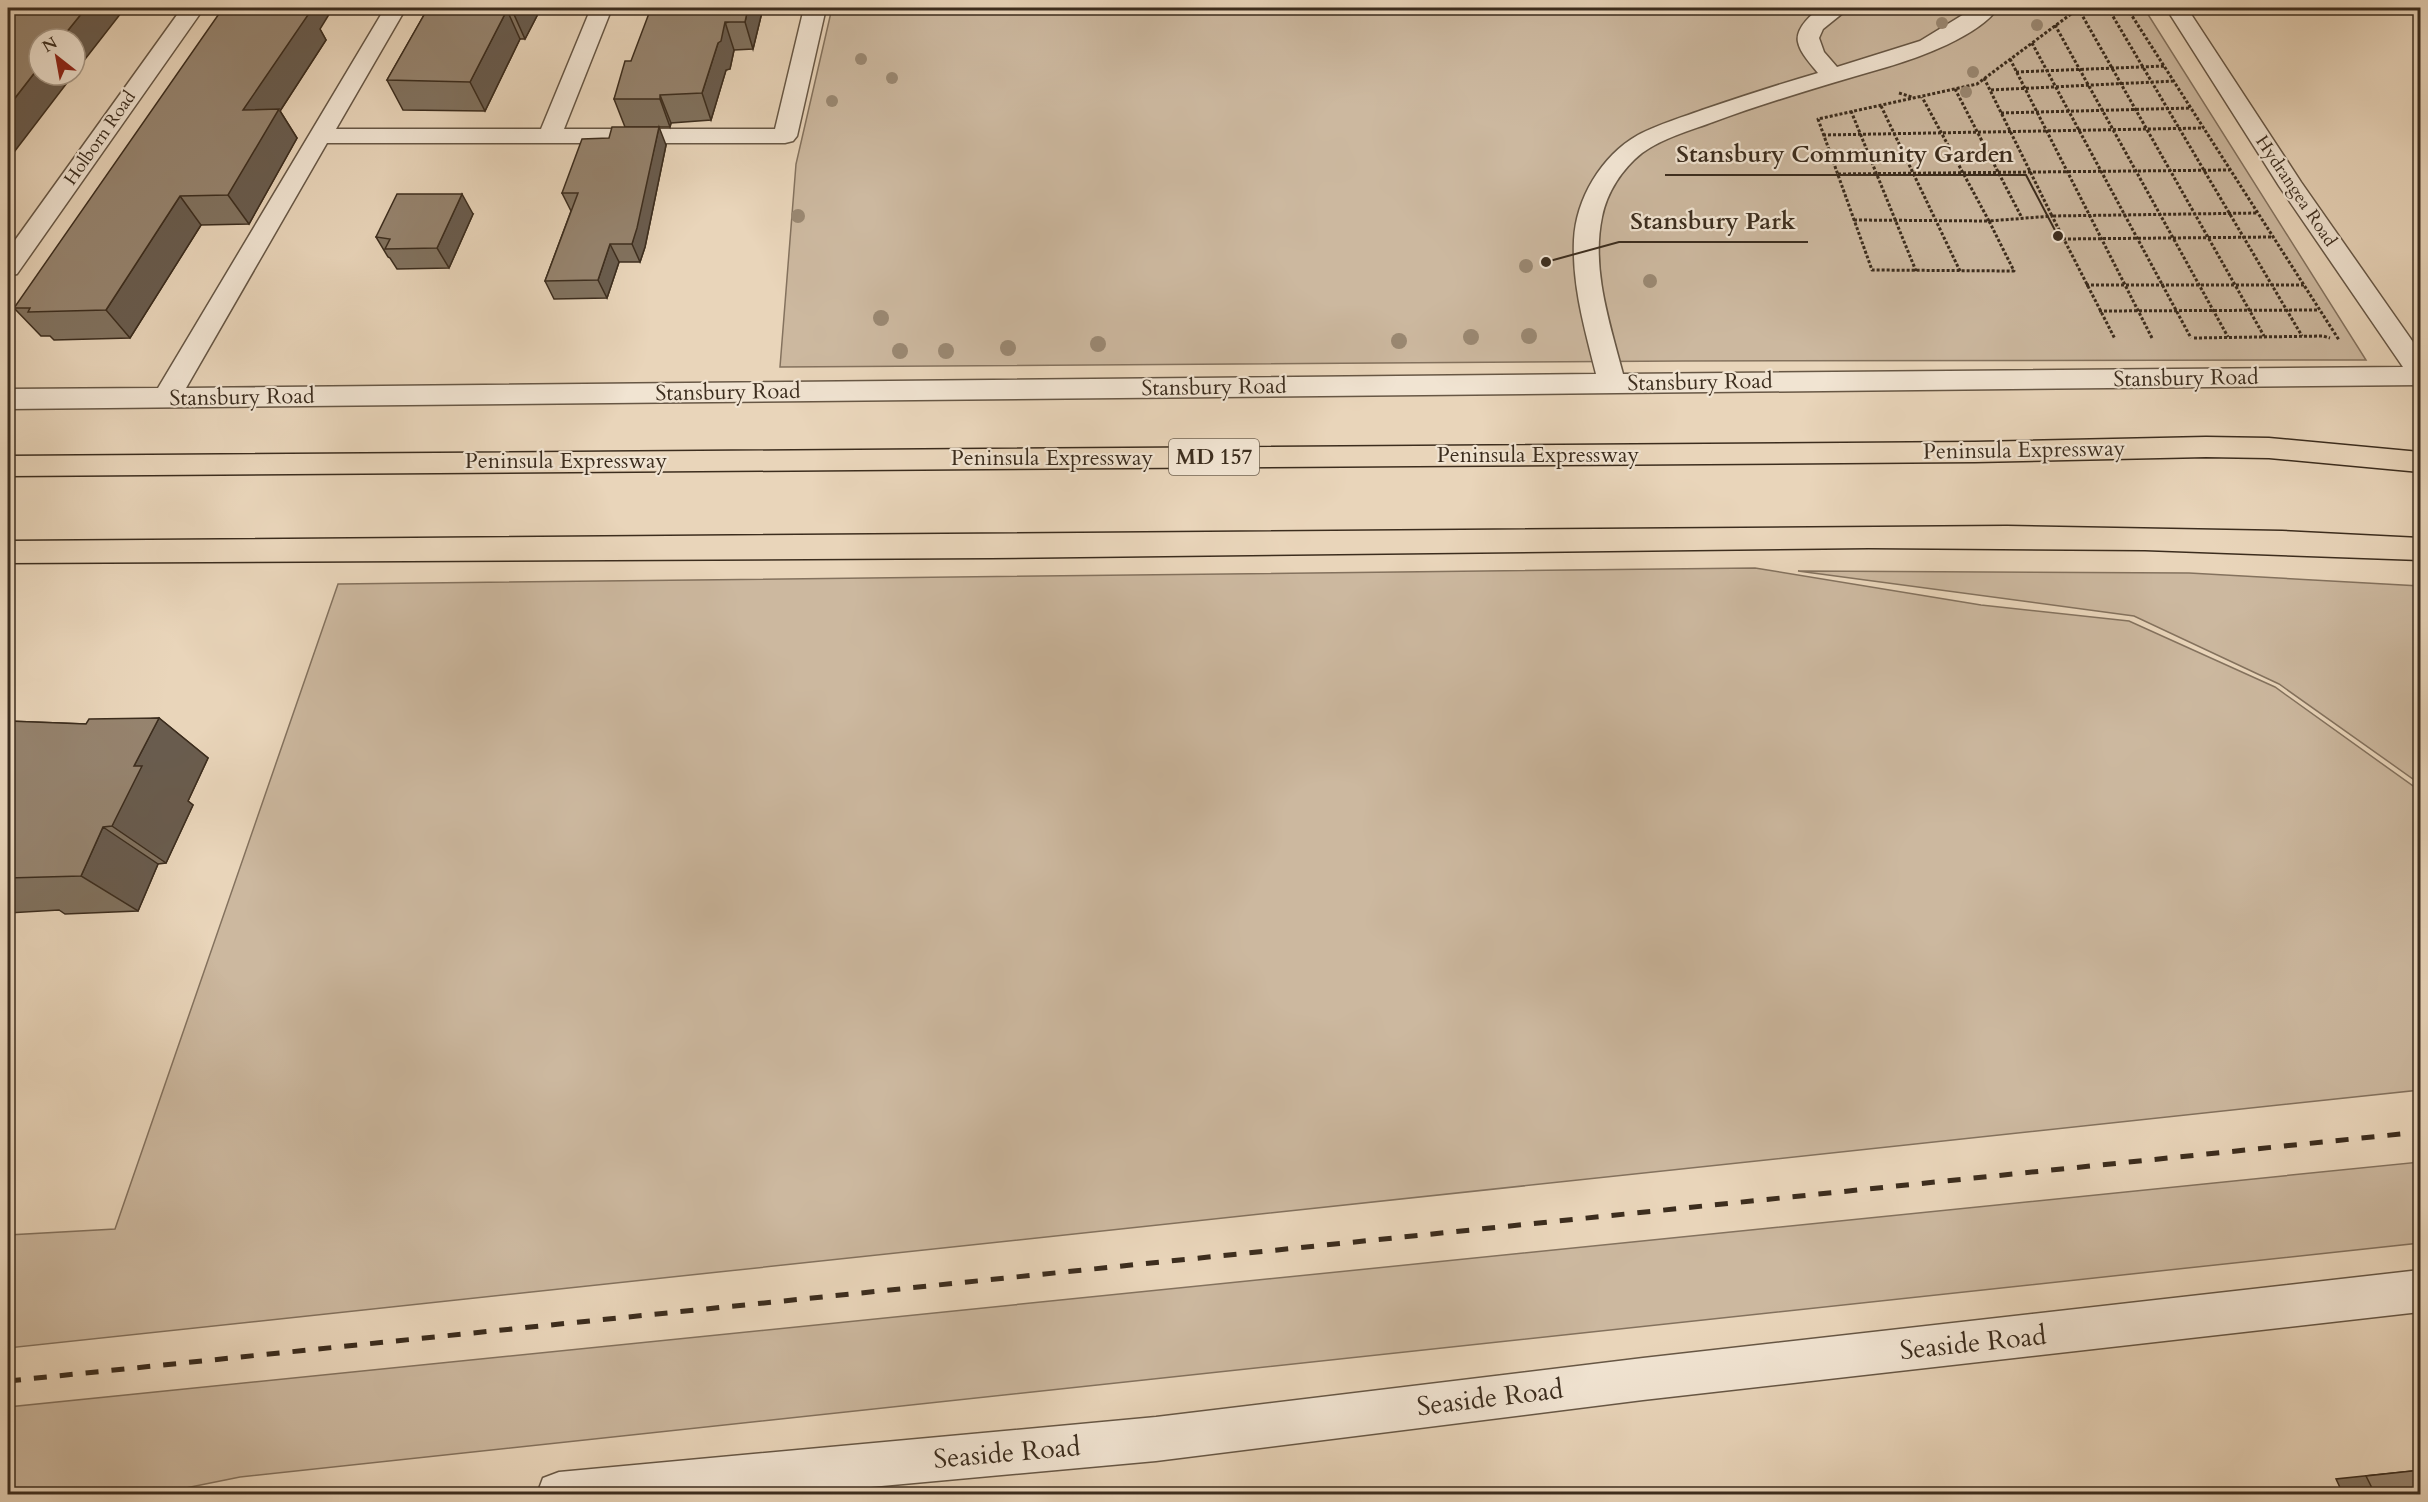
<svg xmlns="http://www.w3.org/2000/svg" width="2428" height="1502" viewBox="0 0 2428 1502" font-family="Cardo,serif">
<style>
.green{fill:#ccb89f;stroke:#84725e;stroke-width:1.5}
.lines{fill:none;stroke-linecap:round;stroke-linejoin:round}
.minor-casing{stroke:#675745;stroke-width:3}
.major-casing{stroke:#3c2d1e;stroke-width:3}
.path{stroke:#3c2d1e;stroke-width:3;stroke-dasharray:3 2;stroke-linecap:butt}
.minor{fill:#f1e4d2;fill-rule:evenodd}
.major{fill:#e9d5ba;fill-rule:evenodd}
.rail{stroke:#3c2d1e;stroke-width:5;stroke-dasharray:13 13;stroke-linecap:butt}
.tree{fill:#9a8872}
.wall{fill:#81725f;stroke:#3c2d1e;stroke-width:1.5}
.shaded-wall{fill:#695c4e;stroke:#3c2d1e;stroke-width:1.5}
.building{fill:#96846f;stroke:#3c2d1e;stroke-width:1.5}
.labels{text-anchor:middle;dominant-baseline:central;stroke-width:4.5;stroke-linejoin:round;paint-order:stroke}
.far-street-label{font-size:18px;fill:#3c2d1e;stroke:#f1e4d2}
.shield{fill:#f1e4d2;stroke:#726454;stroke-width:1.5}
.shield-label{font-size:21px;font-weight:bold;fill:#3c2d1e}
.street-label{font-size:22px;fill:#3c2d1e;stroke:#f1e4d2}
.near-street-label{font-size:27px;fill:#3c2d1e;stroke:#f1e4d2}
.leader{fill:none;stroke:#3c2d1e;stroke-width:2}
.callout-dot{fill:#3c2d1e;stroke:#f1e4d2;stroke-width:2}
.callout-label{font-size:24px;text-anchor:middle;font-weight:bold;fill:#3c2d1e;stroke:#f1e4d2;stroke-width:4.5;stroke-linejoin:round;paint-order:stroke}
</style>
<rect width="100%" height="100%" fill="#e9d5ba"/>
<filter id="stains"><feTurbulence type="fractalNoise" baseFrequency=".00333" numOctaves="4"/><feColorMatrix values="0 0 0 0 .2 0 0 0 0 .09 0 0 0 0 .02 0 0 0 .5 -.17"/></filter>
<radialGradient id="worn" r=".72"><stop offset=".6" stop-color="#630" stop-opacity="0"/><stop offset="1" stop-color="#630" stop-opacity=".3"/></radialGradient>
<path class="green" d="M 832,8 L 2144,8 L 2366,360 L 1683,361 L 780,367 L 796,164 Z
M 1755,568 L 1981,605 L 2129,621 L 2275,687 L 2420,791 L 2420,1090 L 8,1348 L 8,1235 L 115,1229 L 338,584 Z
M 1798,571 L 2189,573 L 2420,586 L 2420,784 L 2279,684 L 2134,616 Z
M 2420,1162 L 2420,1243 L 240,1477 L 156,1494 L 8,1494 L 8,1407 Z"/>
<g class="lines">
<defs>
<path id="minor" d="M 182,8 L 204,8 L 17,274 L 8,276 L 8,250 Z
M 385,8 L 406,8 L 336,129 L 541,129 L 591,8 L 612,8 L 564,129 L 775,129 L 804,8 L 826,8 L 797,136 L 793,141 L 785,143 L 327,143 L 186,388 L 1596,374 C 1585,330 1572,286 1574,240 C 1576,199 1601,156 1638,135 C 1659,124 1683,117 1705,109 C 1743,96 1780,84 1818,73 C 1811,64 1800,53 1798,42 C 1795,29 1813,10 1825,8 C 1832,6 1842,7 1849,8 L 1823,29 L 1819,38 L 1824,52 L 1837,67 L 1920,41 L 1974,8 L 1998,8 C 1979,36 1918,58 1887,67 C 1828,84 1770,101 1713,122 C 1689,131 1663,138 1642,153 C 1622,169 1607,192 1602,217 C 1591,269 1610,324 1623,374 L 2403,367 L 2279,186 L 2166,8 L 2187,8 L 2301,182 L 2420,352 L 2420,385 L 8,409 L 8,389 L 158,388 Z
M 2420,1270 L 2420,1312 L 1643,1400 L 1156,1461 L 794,1494 L 537,1494 L 543,1478 L 559,1472 L 1156,1417 L 1643,1358 Z"/>
<path id="major" d="M 2206,437 L 2269,438 L 2420,452 L 2420,472 L 2269,458 L 2206,457 L 1975,462 L 8,476 L 8,456 L 1975,442 Z
M 2007,526 L 2282,531 L 2420,538 L 2420,560 L 2145,550 L 1869,548 L 990,558 L 8,563 L 8,541 Z"/>
</defs>
<use href="#minor" class="minor-casing"/>
<use href="#major" class="major-casing"/>
<path class="path" d="M 2078,8 L 2264,336
M 2079,8 L 1977,84 L 1818,119 L 1872,270 L 2014,271 L 1989,221 L 2052,216 L 2115,339
M 2108,8 L 2302,336
M 2127,8 L 2339,340
M 2055,25 L 2228,337
M 2032,43 L 2191,338
M 2010,59 L 2152,338
M 2016,72 L 2165,66
M 1984,78 L 2052,216 L 2257,213
M 1955,89 L 2022,218
M 1991,90 L 2174,81
M 1899,93 L 1915,98
M 1881,106 L 1960,271
M 1851,111 L 1916,271
M 2001,113 L 2191,108
M 1823,135 L 2204,128
M 1838,174 L 2230,170
M 1854,220 L 1989,221 L 1922,97
M 2063,239 L 2273,237
M 2086,285 L 2304,285
M 2099,311 L 2319,310
M 2194,338 L 2323,336 L 2330,338"/>
<use href="#minor" class="minor"/>
<use href="#major" class="major"/>
<path class="rail" d="M 8,1381 L 2420,1132"/>
</g>
<g class="tree">
<circle cx="1942" cy="23" r="6"/>
<circle cx="2037" cy="25" r="6"/>
<circle cx="861" cy="59" r="6"/>
<circle cx="1973" cy="72" r="6"/>
<circle cx="892" cy="78" r="6"/>
<circle cx="1966" cy="92" r="6"/>
<circle cx="832" cy="101" r="6"/>
<circle cx="798" cy="216" r="7"/>
<circle cx="1526" cy="266" r="7"/>
<circle cx="1650" cy="281" r="7"/>
<circle cx="881" cy="318" r="8"/>
<circle cx="1529" cy="336" r="8"/>
<circle cx="1471" cy="337" r="8"/>
<circle cx="1399" cy="341" r="8"/>
<circle cx="1098" cy="344" r="8"/>
<circle cx="1008" cy="348" r="8"/>
<circle cx="900" cy="351" r="8"/>
<circle cx="946" cy="351" r="8"/>
</g>
<path class="wall" d="M 428,8 L 541,8 L 525,39 L 520,39 L 485,111 L 403,110 L 387,80 Z
M 763,8 L 753,49 L 734,50 L 730,69 L 726,70 L 711,120 L 671,123 L 670,127 L 625,127 L 614,99 L 631,61 Z
M 320,29 L 326,40 L 280,111 L 297,138 L 249,224 L 201,225 L 130,338 L 54,340 L 50,336 L 41,336 L 14,308 Z
M 666,145 L 645,247 L 640,262 L 619,262 L 607,298 L 554,299 L 545,281 L 571,211 L 562,193 Z
M 473,214 L 449,268 L 397,269 L 390,258 L 388,257 L 376,237 Z
M 159,718 L 208,758 L 188,801 L 193,805 L 166,863 L 158,864 L 138,911 L 65,914 L 59,910 L 8,913 L 8,721 L 86,724 Z
M 2421,1470 L 2421,1494 L 2343,1494 L 2336,1479 Z"/>
<path class="shaded-wall" d="M 86,8 L 125,8 L 75,72 L 75,39 L 61,39 Z
M 299,8 L 333,8 L 320,29 L 326,40 L 280,111 L 297,138 L 249,224 L 228,195 L 243,110 Z
M 513,8 L 541,8 L 525,39 L 512,10 Z
M 748,8 L 763,8 L 753,49 L 745,22 Z
M 507,10 L 520,39 L 485,111 L 470,82 Z
M 725,22 L 734,50 L 730,69 L 726,70 L 711,120 L 702,93 L 718,43 Z
M 39,67 L 39,75 L 73,75 L 8,160 L 8,107 Z
M 660,95 L 671,123 L 670,127 L 660,99 Z
M 659,127 L 666,145 L 645,247 L 640,262 L 632,244 Z
M 462,194 L 473,214 L 449,268 L 437,248 Z
M 180,196 L 201,225 L 130,338 L 106,310 Z
M 610,244 L 619,262 L 607,298 L 598,280 Z
M 159,718 L 208,758 L 188,801 L 193,805 L 166,863 L 112,826 L 134,766 Z
M 103,827 L 158,864 L 138,911 L 81,876 Z"/>
<path class="building" d="M 8,8 L 86,8 L 61,39 L 39,39 L 39,67 L 8,107 Z
M 223,8 L 299,8 L 296,12 L 310,12 L 243,110 L 279,109 L 228,195 L 180,196 L 106,310 L 28,312 L 30,308 L 14,308 Z
M 428,8 L 513,8 L 512,10 L 507,10 L 470,82 L 387,80 Z
M 651,8 L 748,8 L 745,22 L 725,22 L 721,41 L 718,43 L 702,93 L 660,95 L 660,99 L 614,99 L 625,61 L 631,61 Z
M 612,127 L 659,127 L 637,228 L 632,244 L 610,244 L 598,280 L 545,281 L 578,193 L 562,193 L 582,139 L 609,138 Z
M 397,194 L 462,194 L 437,248 L 385,249 L 390,239 L 376,237 Z
M 159,718 L 134,766 L 142,766 L 112,826 L 103,827 L 81,876 L 8,878 L 8,721 L 86,724 L 89,719 Z
M 2421,1470 L 2421,1494 L 2375,1494 L 2366,1476 Z"/>
<g class="labels">
<g class="far-street-label">
<text transform="translate(100 138) rotate(-55)">Holborn Road</text>
<text transform="translate(2296 191) rotate(56)">Hydrangea Road</text>
</g>
<rect class="shield" x="1169" y="439" width="90" height="36" rx="4.5"/>
<g class="shield-label">
<text x="1214" y="457">MD 157</text>
</g>
<g class="street-label">
<text transform="translate(2186 378) rotate(-1)">Stansbury Road</text>
<text transform="translate(1700 382) rotate(-1)">Stansbury Road</text>
<text transform="translate(1214 387) rotate(-1)">Stansbury Road</text>
<text transform="translate(728 392) rotate(-1)">Stansbury Road</text>
<text transform="translate(242 397) rotate(-1)">Stansbury Road</text>
<text transform="translate(2024 450) rotate(-1)">Peninsula Expressway</text>
<text x="1538" y="455">Peninsula Expressway</text>
<text x="1052" y="458">Peninsula Expressway</text>
<text x="566" y="461">Peninsula Expressway</text>
</g>
<g class="near-street-label">
<text transform="translate(1973 1343) rotate(-6)">Seaside Road</text>
<text transform="translate(1490 1398) rotate(-7)">Seaside Road</text>
<text transform="translate(1007 1453) rotate(-5)">Seaside Road</text>
</g>
</g>
<path class="leader" d="M2058 236L2026 175H1665M1546 262L1619 242H1808"/>
<g class="callout-dot">
<circle cx="2058" cy="236" r="6"/>
<circle cx="1546" cy="262" r="6"/>
</g>
<g class="callout-label">
<text x="1845" y="162">Stansbury Community Garden</text>
<text x="1713" y="229">Stansbury Park</text>
</g>
<rect width="2428" height="1502" fill="none" stroke="#e9d5ba" stroke-width="30"/>
<rect x="9" y="9" width="2410" height="1484" fill="none" stroke="#3c2d1e" stroke-width="3"/>
<rect x="15" y="15" width="2398" height="1472" fill="none" stroke="#3c2d1e" stroke-width="1.5"/>
<g transform="translate(57 57) rotate(329)"><circle r="28" fill="#f1e4d2" stroke="#a99b8a" stroke-width="1.5"/>
<path d="M0-4.5L10 22L0 15L-10 22Z" fill="#8f2418"/>
<text y="-9" font-size="16" font-weight="bold" text-anchor="middle" fill="#3c2d1e">N</text>
</g>
<rect width="100%" height="100%" filter="url(#stains)"/>
<rect width="100%" height="100%" fill="url(#worn)"/>
</svg>
